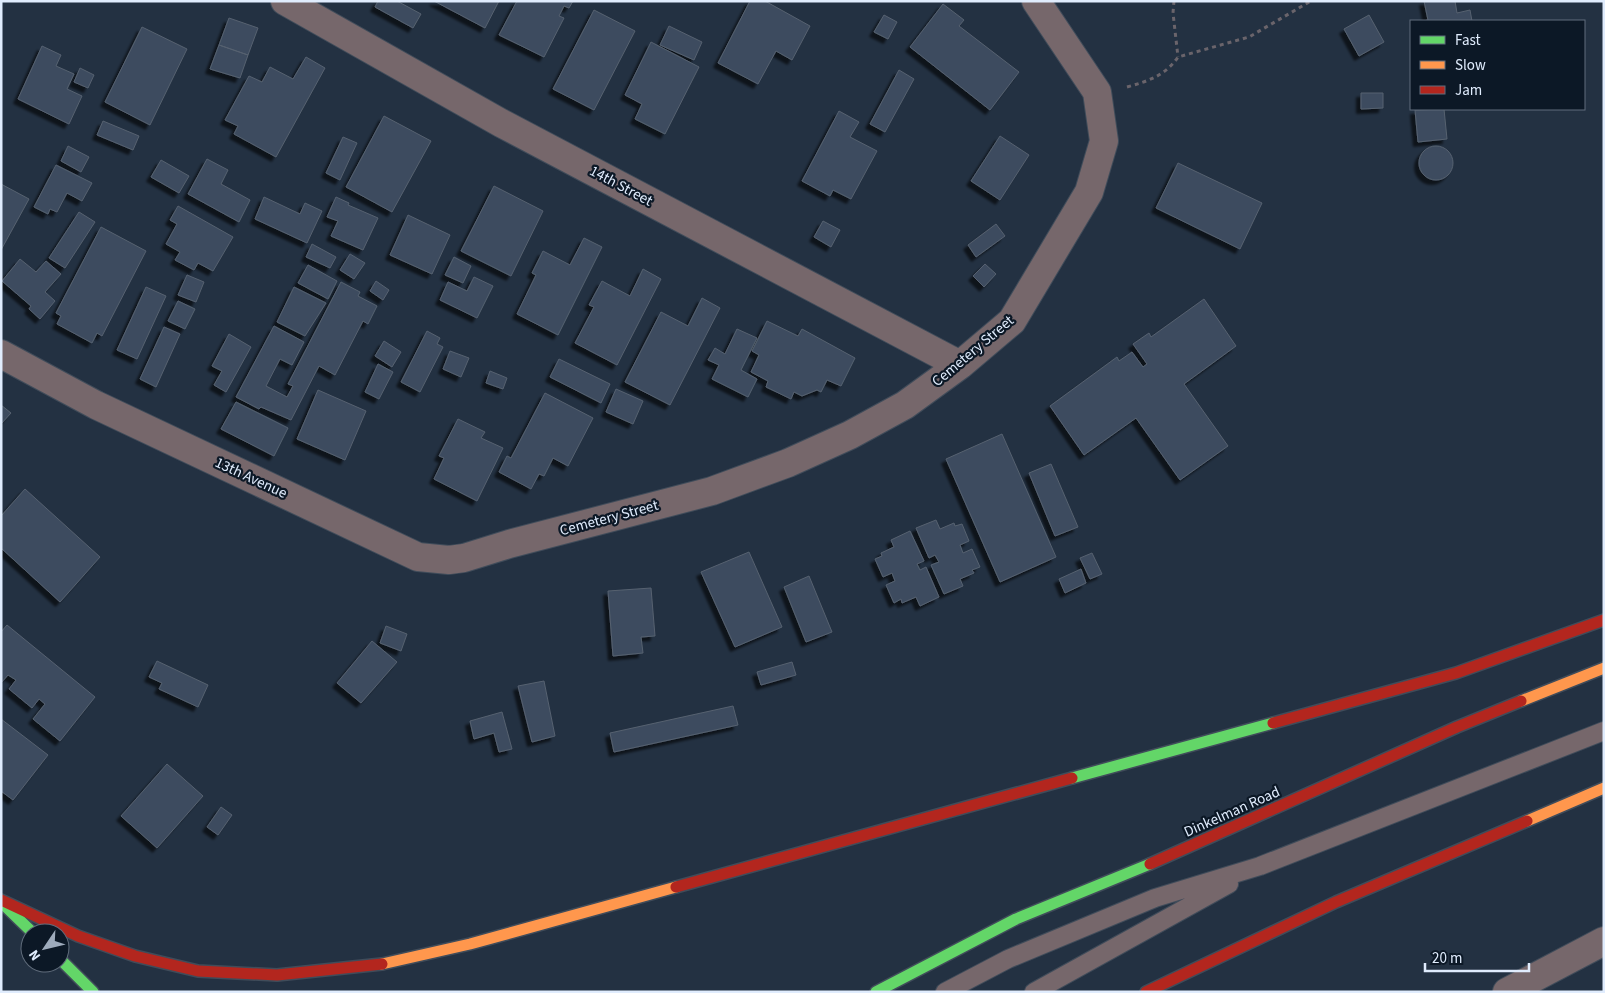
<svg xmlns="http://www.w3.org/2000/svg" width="1605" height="993" viewBox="0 0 1605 993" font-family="'Source Sans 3',sans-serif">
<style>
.building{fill:#3d4c5f;stroke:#566170;filter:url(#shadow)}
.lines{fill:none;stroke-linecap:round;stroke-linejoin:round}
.lane-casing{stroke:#404c5a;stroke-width:20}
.street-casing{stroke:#404c5a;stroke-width:30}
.fast-casing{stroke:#404c5a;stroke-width:14}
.slow-casing{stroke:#404c5a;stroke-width:14}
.jam-casing{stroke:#404c5a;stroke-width:14}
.path{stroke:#6a646b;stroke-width:3;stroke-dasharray:4 4;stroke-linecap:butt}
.lane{stroke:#76676b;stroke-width:18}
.street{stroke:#76676b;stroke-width:28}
.fast{stroke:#63d668;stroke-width:11}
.slow{stroke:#ff974d;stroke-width:11}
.jam{stroke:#b3261e;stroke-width:11}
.labels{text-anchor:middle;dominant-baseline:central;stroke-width:4.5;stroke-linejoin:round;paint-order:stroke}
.street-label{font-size:15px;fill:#e0ecfd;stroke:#0c1826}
</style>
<defs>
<filter id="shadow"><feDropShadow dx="-4.5" dy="4.5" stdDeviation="1" flood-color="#0009"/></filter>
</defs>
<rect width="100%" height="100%" fill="#233142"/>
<path class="building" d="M 378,1 L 397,1 L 421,14 L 413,28 L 375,7 Z
M 434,1 L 499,1 L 485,28 Z
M 517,1 L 573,1 L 569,8 L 564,6 L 559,16 L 564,18 L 544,57 L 499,35 Z
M 750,1 L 765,1 L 810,26 L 792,60 L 776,51 L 758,84 L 718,63 Z
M 1424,1 L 1455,1 L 1457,13 L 1470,10 L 1472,21 L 1424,21 L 1428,20 Z
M 943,4 L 964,20 L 959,26 L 1019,72 L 990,110 L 910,47 Z
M 594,10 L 635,31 L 594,110 L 553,89 Z
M 884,15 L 897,22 L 888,39 L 874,32 Z
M 1369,15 L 1384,42 L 1359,56 L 1344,29 Z
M 229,18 L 258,28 L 248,55 L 219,45 Z
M 669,26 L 702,42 L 694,60 L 660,45 Z
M 142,27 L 187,49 L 150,125 L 105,102 Z
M 651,42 L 699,67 L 665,134 L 635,119 L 642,104 L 625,95 Z
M 219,45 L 248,55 L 240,78 L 210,69 Z
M 42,46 L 61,55 L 56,66 L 74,74 L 67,89 L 82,96 L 69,124 L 18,99 Z
M 306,57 L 325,68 L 276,157 L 234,134 L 238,126 L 225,120 L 249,76 L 262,82 L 270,67 L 293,79 Z
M 80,68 L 94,75 L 88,88 L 74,82 Z
M 899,70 L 914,79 L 885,132 L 870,124 Z
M 1361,93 L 1383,93 L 1383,108 L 1361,109 Z
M 1444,109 L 1447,139 L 1418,142 L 1415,110 Z
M 839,111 L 859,122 L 850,137 L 877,151 L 851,199 L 833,190 L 830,196 L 802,181 Z
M 384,116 L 431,141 L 392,212 L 346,187 Z
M 103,121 L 139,136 L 133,150 L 97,135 Z
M 1000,136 L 1029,155 L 1000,200 L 971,181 Z
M 343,137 L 357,143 L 340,180 L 326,173 Z
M 68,146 L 89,157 L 81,172 L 61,161 Z
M1419 163a17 17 0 1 1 34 0a17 17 0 1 1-34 0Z
M 207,159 L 228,170 L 221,184 L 250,200 L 239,222 L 188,194 Z
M 161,160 L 189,176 L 179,193 L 151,177 Z
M 1178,163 L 1262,203 L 1240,249 L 1156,208 Z
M 56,165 L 92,183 L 82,201 L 67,193 L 57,212 L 50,209 L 48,214 L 34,207 Z
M 1,184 L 29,199 L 1,250 Z
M 494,186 L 543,211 L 511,276 L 461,251 Z
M 264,197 L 300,214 L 305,203 L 322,211 L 307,243 L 255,219 Z
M 336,197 L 349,203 L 348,205 L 378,218 L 363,250 L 331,236 L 338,221 L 327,217 Z
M 178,206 L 233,237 L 213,271 L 198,263 L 194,270 L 175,260 L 180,252 L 166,244 L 177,224 L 170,220 Z
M 79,212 L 95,222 L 65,268 L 49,258 Z
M 408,215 L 450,235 L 432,274 L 390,255 Z
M 823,221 L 840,230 L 831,247 L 814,237 Z
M 996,224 L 1005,236 L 976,257 L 968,245 Z
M 101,227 L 146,251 L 102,336 L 97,333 L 92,343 L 57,324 L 61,316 L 56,313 Z
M 584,238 L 602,247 L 558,335 L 517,314 L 536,275 L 532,273 L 543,251 L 570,265 Z
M 312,244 L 336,257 L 330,268 L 306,257 Z
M 350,254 L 365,263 L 354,279 L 340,270 Z
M 454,257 L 471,266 L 463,283 L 445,275 Z
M 20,259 L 36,272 L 46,261 L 61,274 L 45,292 L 55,301 L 40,319 L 29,309 L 31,306 L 2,281 Z
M 985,264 L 996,274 L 984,287 L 973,276 Z
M 308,265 L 337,281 L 328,299 L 298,283 Z
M 643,269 L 661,279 L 617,365 L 575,343 L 594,307 L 589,305 L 602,281 L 630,296 Z
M 187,275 L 204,282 L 196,302 L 178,295 Z
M 474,277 L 493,286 L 477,318 L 440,300 L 448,282 L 467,291 Z
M 376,281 L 389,290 L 383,300 L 370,291 Z
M 341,282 L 360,292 L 358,296 L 377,306 L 368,324 L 363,321 L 335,375 L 319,366 L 291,420 L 261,407 L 259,409 L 236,397 L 274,326 L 304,342 L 292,365 L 280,359 L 266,386 L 287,397 L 293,386 L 288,384 Z
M 146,287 L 166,296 L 137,359 L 117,350 Z
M 294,287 L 326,303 L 305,336 L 277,322 Z
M 702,298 L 720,308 L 670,405 L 625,382 L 661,312 L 688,326 Z
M 1204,299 L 1236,346 L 1184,384 L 1228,446 L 1180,480 L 1136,418 L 1084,455 L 1050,406 L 1117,357 L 1119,361 L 1132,352 L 1143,367 L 1147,364 L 1133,344 L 1149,333 L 1151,337 Z
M 178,301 L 195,309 L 185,329 L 168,321 Z
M 767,321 L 798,336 L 802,329 L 855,358 L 841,386 L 827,380 L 821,392 L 817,390 L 802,396 L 794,392 L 791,399 L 766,387 L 768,381 L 751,372 L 759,355 L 752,351 Z
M 164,327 L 180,334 L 156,387 L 140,379 Z
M 737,329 L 757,338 L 741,370 L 757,379 L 748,397 L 712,379 L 719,365 L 708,360 L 715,348 L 725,354 Z
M 427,331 L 440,338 L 437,344 L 443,347 L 420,392 L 401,382 Z
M 229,334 L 251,347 L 226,392 L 214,385 L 222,371 L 212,366 Z
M 384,341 L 401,352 L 392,367 L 375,356 Z
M 450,351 L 469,358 L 461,377 L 443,369 Z
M 559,359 L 610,384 L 601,403 L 550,377 Z
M 378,364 L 393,372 L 379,399 L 365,392 Z
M 490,371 L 507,378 L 503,389 L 486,383 Z
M 616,389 L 643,401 L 633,424 L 606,412 Z
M 318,390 L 366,411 L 345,460 L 297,439 Z
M 545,393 L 593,418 L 568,466 L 553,458 L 544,476 L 539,474 L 531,489 L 499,472 L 507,456 L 511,458 Z
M 236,402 L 288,428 L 274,456 L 221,429 Z
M 1,405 L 11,413 L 1,424 Z
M 458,419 L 485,432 L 481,438 L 503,448 L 477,501 L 434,479 L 444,458 L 439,456 Z
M 1002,434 L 1056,557 L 1000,582 L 946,459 Z
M 1051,464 L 1078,527 L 1055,536 L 1029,473 Z
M 25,489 L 100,557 L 60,602 L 1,548 L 1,516 Z
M 936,520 L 940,529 L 954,523 L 955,526 L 962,524 L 969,541 L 960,545 L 963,553 L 972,549 L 980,567 L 972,570 L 974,573 L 960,579 L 963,586 L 944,594 L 931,565 L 939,562 L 935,555 L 929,558 L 916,528 Z
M 910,531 L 924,561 L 917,564 L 920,570 L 926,567 L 939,597 L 920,606 L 916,597 L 902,603 L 901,599 L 894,603 L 886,585 L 895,581 L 892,573 L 883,577 L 875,559 L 882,556 L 881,553 L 894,547 L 891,540 Z
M 749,552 L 782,627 L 735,647 L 701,572 Z
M 1092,553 L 1102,574 L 1090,579 L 1080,558 Z
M 1081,569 L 1086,583 L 1065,593 L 1059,579 Z
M 809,576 L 832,632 L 806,642 L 784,587 Z
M 651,588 L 655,636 L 641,637 L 643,653 L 613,656 L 608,591 Z
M 7,625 L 95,697 L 60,741 L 33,719 L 45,704 L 39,699 L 32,708 L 9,689 L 16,680 L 8,675 L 1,683 L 1,632 Z
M 386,626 L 407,634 L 401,651 L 380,643 Z
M 372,641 L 397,662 L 361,703 L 337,683 Z
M 157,661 L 208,685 L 198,707 L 159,689 L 162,683 L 149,677 Z
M 792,662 L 796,675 L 761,685 L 757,672 Z
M 544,681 L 555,736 L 532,742 L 518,686 Z
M 733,706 L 738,725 L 614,752 L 610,733 Z
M 502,712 L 512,749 L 499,752 L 494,733 L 474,739 L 470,721 Z
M 1,719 L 48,755 L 13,800 L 1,791 Z
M 167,764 L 203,796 L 157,848 L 121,816 Z
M 221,807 L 232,815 L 218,835 L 207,827 Z"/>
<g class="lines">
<defs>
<path id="lane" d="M 945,992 L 1008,959 L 1155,898 L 1260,866 L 1604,731
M 1034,992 L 1229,884"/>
<path id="street" d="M 285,1 L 501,123 L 960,365
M 1,354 L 96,405 L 418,557 L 449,560 L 464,558 L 509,544 L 712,491 L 788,463 L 850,435 L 905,405 L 960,365 L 1012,321 L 1089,192 L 1104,141 L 1097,92 L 1036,1
M 1507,992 L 1604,941"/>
<path id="fast" d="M 1072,778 L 1273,723
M 2,903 L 33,933
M 60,959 L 93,992
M 876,992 L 1016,919 L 1150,864"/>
<path id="slow" d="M 1521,701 L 1604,668
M 1527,821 L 1604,788
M 382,964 L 470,944 L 676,887"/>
<path id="jam" d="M 1273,723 L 1456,673 L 1604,620
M 1150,864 L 1457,727 L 1521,701
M 676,887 L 1072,778
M 1,900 L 78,936 L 135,956 L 198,971 L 277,975 L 382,964
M 1146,992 L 1336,902 L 1527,821"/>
</defs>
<use href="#lane" class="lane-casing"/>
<use href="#street" class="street-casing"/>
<use href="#fast" class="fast-casing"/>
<use href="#slow" class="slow-casing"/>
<use href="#jam" class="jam-casing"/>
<path class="path" d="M 1174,1 L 1173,13 L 1178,57
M 1127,87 C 1148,81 1165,76 1178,57 L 1249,37 L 1311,1"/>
<use href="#lane" class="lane"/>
<use href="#street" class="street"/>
<use href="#fast" class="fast"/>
<use href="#slow" class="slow"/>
<use href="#jam" class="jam"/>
</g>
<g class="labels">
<g class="street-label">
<text transform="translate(621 186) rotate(28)">14th Street</text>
<text transform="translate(973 351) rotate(-40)">Cemetery Street</text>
<text transform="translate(251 478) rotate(25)">13th Avenue</text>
<text transform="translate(609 518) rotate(-15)">Cemetery Street</text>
<text transform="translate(1232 812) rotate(-24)">Dinkelman Road</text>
</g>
</g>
<rect width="1605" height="993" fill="none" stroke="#e0ecfd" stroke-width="5"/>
<rect x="1410" y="20" width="175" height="90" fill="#0c1826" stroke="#616d7c"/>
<rect x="1420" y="36" width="25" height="8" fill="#63d668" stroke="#616d7c"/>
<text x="1455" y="45" font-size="15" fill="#e0ecfd">Fast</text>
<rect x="1420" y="61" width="25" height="8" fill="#ff974d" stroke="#616d7c"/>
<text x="1455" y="70" font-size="15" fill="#e0ecfd">Slow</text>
<rect x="1420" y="86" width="25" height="8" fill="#b3261e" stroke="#616d7c"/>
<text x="1455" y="95" font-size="15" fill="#e0ecfd">Jam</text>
<g transform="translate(45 948) rotate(235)"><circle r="24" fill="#0c1826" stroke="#616d7c"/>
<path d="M0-4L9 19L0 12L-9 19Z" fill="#9eabbc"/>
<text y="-8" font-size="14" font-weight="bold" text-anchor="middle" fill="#e0ecfd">N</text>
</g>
<path d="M1425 963v8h104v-8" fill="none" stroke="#e0ecfd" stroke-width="2.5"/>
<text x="1432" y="963" font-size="15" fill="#e0ecfd" stroke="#0c1826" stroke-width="4" paint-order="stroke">20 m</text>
</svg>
